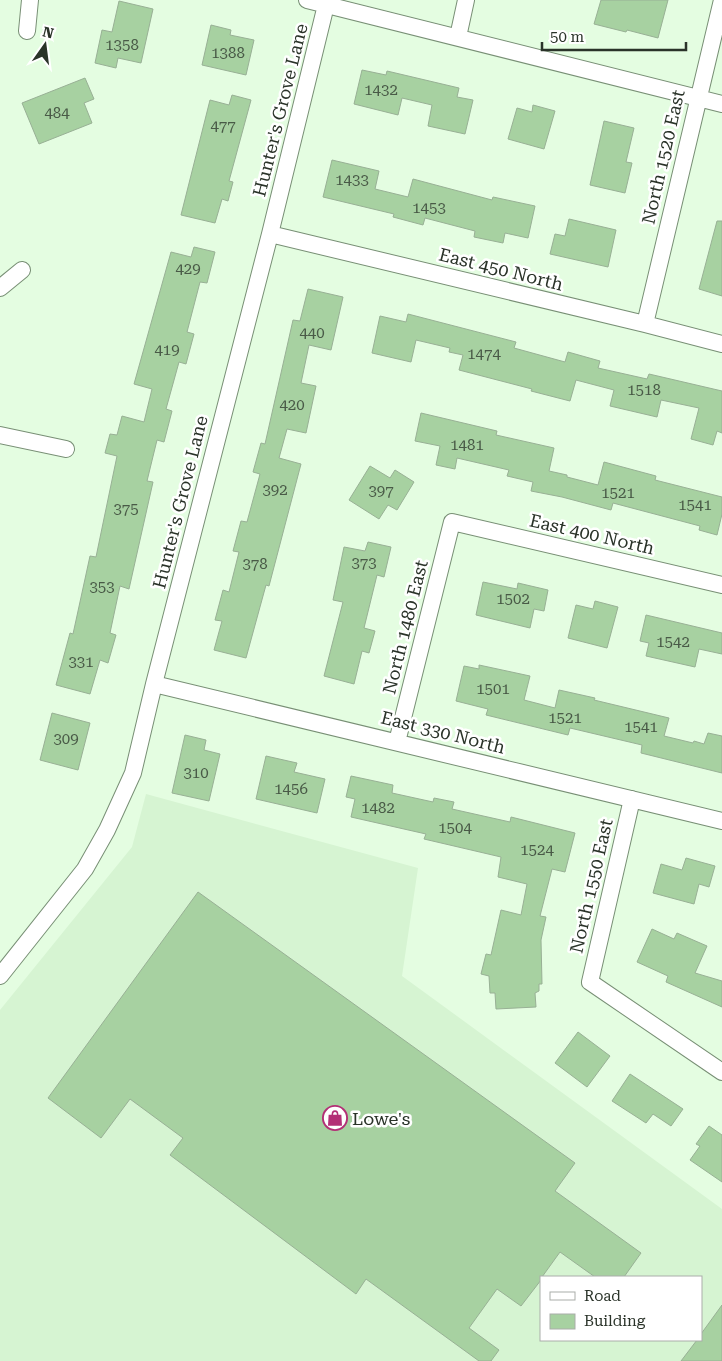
<svg xmlns="http://www.w3.org/2000/svg" width="722" height="1361" viewBox="0 0 722 1361" font-family="'Roboto Serif',serif">
<style>
.built{fill:#d6f4d2;fill-rule:evenodd}
.building{fill:#a7d1a1;stroke:#98b095}
.lines{fill:none;stroke-linecap:round;stroke-linejoin:round}
.street-casing{stroke:#788f75;stroke-width:18}
.street{stroke:#fff;stroke-width:16}
.labels{text-anchor:middle;dominant-baseline:central;stroke-width:5;stroke-linejoin:round;paint-order:stroke}
.number-label{font-size:15px;fill:#495a47}
.street-label{font-size:18px;fill:#2a3329;stroke:#fff}
.poi-label{font-size:18px;fill:#2a3329;stroke:#fff;text-anchor:start}
</style>
<rect width="100%" height="100%" fill="#e4fde1"/>
<path class="built" d="M 146,794 L 418,868 L 402,976 L 722,1209 L 722,1361 L 0,1361 L 0,1010 L 132,847 ZM 541,1277 L 701,1277 L 701,1340 L 541,1340 Z"/>
<path class="building" d="M 601,0 L 668,0 L 658,38 L 627,30 L 626,32 L 594,24 Z
M 119,1 L 153,9 L 141,63 L 118,58 L 116,68 L 95,63 L 102,30 L 112,32 Z
M 211,25 L 231,30 L 230,35 L 254,40 L 246,75 L 202,65 Z
M 362,70 L 386,75 L 387,71 L 459,88 L 457,97 L 473,100 L 465,134 L 428,126 L 432,105 L 402,98 L 398,115 L 354,104 Z
M 85,78 L 94,99 L 84,103 L 92,123 L 39,144 L 22,103 Z
M 232,95 L 251,100 L 229,181 L 233,182 L 228,201 L 222,199 L 215,223 L 181,215 L 210,100 L 229,105 Z
M 533,105 L 555,111 L 544,149 L 508,139 L 517,108 L 532,112 Z
M 604,121 L 634,128 L 626,162 L 632,163 L 625,193 L 590,185 Z
M 332,160 L 379,171 L 375,189 L 408,197 L 413,179 L 492,200 L 493,197 L 535,206 L 528,238 L 505,233 L 503,243 L 474,237 L 475,231 L 425,218 L 423,225 L 393,217 L 394,214 L 323,197 Z
M 569,219 L 616,230 L 608,267 L 550,254 L 555,234 L 565,236 Z
M 717,221 L 722,221 L 722,296 L 699,289 Z
M 194,247 L 215,252 L 207,283 L 200,282 L 187,332 L 194,334 L 186,364 L 179,362 L 166,409 L 172,411 L 164,442 L 157,440 L 147,481 L 153,482 L 129,589 L 120,586 L 110,633 L 116,635 L 108,663 L 100,660 L 90,694 L 56,685 L 70,633 L 73,634 L 90,556 L 96,557 L 117,456 L 105,453 L 110,434 L 117,435 L 122,416 L 144,422 L 152,389 L 134,384 L 171,252 L 191,257 Z
M 308,289 L 343,297 L 331,350 L 309,345 L 301,383 L 316,386 L 306,433 L 287,429 L 279,458 L 301,464 L 269,586 L 266,585 L 246,658 L 214,650 L 222,621 L 215,620 L 223,590 L 229,592 L 239,552 L 233,551 L 241,521 L 247,522 L 260,474 L 253,472 L 261,443 L 265,444 L 293,320 L 300,321 Z
M 408,314 L 516,342 L 514,348 L 565,362 L 568,352 L 600,361 L 598,368 L 647,379 L 649,374 L 722,391 L 722,433 L 717,431 L 713,445 L 691,439 L 699,408 L 661,400 L 657,417 L 610,406 L 614,390 L 576,380 L 570,401 L 531,391 L 532,389 L 459,370 L 463,355 L 449,352 L 450,348 L 416,340 L 411,362 L 372,353 L 380,316 L 406,322 Z
M 421,413 L 497,431 L 496,435 L 554,448 L 549,471 L 567,475 L 567,477 L 598,485 L 604,462 L 656,476 L 655,480 L 722,497 L 722,514 L 717,535 L 699,530 L 700,526 L 613,503 L 611,510 L 562,497 L 531,491 L 533,482 L 507,476 L 509,470 L 457,458 L 455,469 L 436,465 L 440,446 L 415,441 Z
M 370,466 L 390,478 L 395,470 L 414,482 L 397,510 L 388,505 L 379,519 L 349,500 Z
M 368,542 L 391,547 L 384,577 L 377,575 L 364,628 L 375,631 L 369,653 L 362,651 L 354,684 L 324,676 L 343,602 L 333,600 L 344,547 L 365,551 Z
M 483,582 L 517,589 L 518,583 L 548,590 L 544,611 L 534,609 L 530,628 L 476,615 Z
M 595,601 L 618,607 L 607,648 L 568,638 L 576,605 L 593,609 Z
M 646,615 L 722,633 L 722,654 L 699,649 L 695,667 L 646,656 L 649,643 L 640,641 Z
M 479,665 L 530,676 L 524,700 L 555,708 L 559,690 L 595,698 L 594,700 L 669,718 L 664,736 L 693,743 L 694,741 L 704,744 L 708,733 L 722,736 L 722,773 L 641,753 L 642,745 L 570,728 L 568,735 L 486,715 L 488,709 L 456,701 L 464,666 L 479,669 Z
M 52,713 L 90,723 L 78,770 L 40,760 Z
M 185,735 L 206,740 L 204,750 L 220,754 L 209,801 L 172,793 Z
M 266,756 L 297,763 L 294,772 L 325,779 L 317,813 L 256,799 Z
M 351,776 L 393,785 L 392,793 L 433,802 L 434,798 L 454,802 L 452,809 L 510,822 L 511,817 L 575,833 L 565,872 L 552,869 L 540,916 L 546,917 L 541,940 L 542,984 L 539,984 L 539,991 L 535,993 L 536,1007 L 496,1009 L 495,993 L 490,993 L 489,976 L 481,974 L 486,954 L 491,955 L 501,910 L 521,915 L 527,884 L 498,877 L 501,857 L 424,839 L 426,834 L 351,817 L 355,799 L 346,797 Z
M 686,858 L 715,866 L 709,887 L 699,884 L 694,904 L 653,893 L 661,864 L 682,870 Z
M 198,892 L 575,1163 L 555,1191 L 641,1253 L 624,1277 L 595,1277 L 560,1252 L 542,1277 L 541,1277 L 541,1280 L 521,1306 L 497,1289 L 469,1328 L 499,1350 L 491,1361 L 479,1361 L 366,1279 L 356,1294 L 170,1155 L 183,1138 L 130,1099 L 101,1138 L 48,1098 Z
M 652,929 L 674,939 L 677,933 L 707,946 L 695,973 L 722,981 L 722,1007 L 666,982 L 668,976 L 637,962 Z
M 578,1032 L 610,1056 L 587,1087 L 555,1063 Z
M 630,1074 L 683,1109 L 671,1126 L 653,1114 L 646,1123 L 612,1101 Z
M 709,1126 L 722,1135 L 722,1182 L 690,1160 L 700,1146 L 696,1144 Z
M 722,1305 L 722,1361 L 681,1361 L 697,1340 L 701,1340 L 701,1334 Z"/>
<g class="lines">
<defs>
<path id="street" d="M 307,0 L 722,104
M 27,31 L 30,0
M 458,37 L 466,0
M 270,234 L 645,324 L 722,344
M 0,288 L 22,270
M 645,324 L 722,0
M 0,435 L 66,449
M 154,684 L 722,821
M 397,742 L 452,522 L 722,585
M 632,799 L 590,982 L 722,1072
M 0,976 L 85,869 L 107,830 L 133,773 L 154,684 L 270,234 L 326,5"/>
</defs>
<use href="#street" class="street-casing"/>
<use href="#street" class="street"/>
</g>
<defs>
<symbol id="shop-ring" viewBox="-11 -11 22 22"><circle r="9.5" fill="#fff" stroke="#b32f76" stroke-width="1.5"/><path d="M-5-2.5h2.3a2.7 3.5 0 0 1 5.4 0H5L5.5 6h-11ZM-1.5-2.5h3a1.5 2.3 0 0 0-3 0Z" fill="#b32f76"/></symbol>
</defs>
<g fill-rule="evenodd">
<use href="#shop-ring" x="321" y="1104" width="28" height="28"/>
</g>
<g class="labels">
<g class="number-label">
<text x="122" y="45">1358</text>
<text x="228" y="53">1388</text>
<text x="381" y="90">1432</text>
<text x="57" y="113">484</text>
<text x="223" y="126">477</text>
<text x="352" y="180">1433</text>
<text x="429" y="208">1453</text>
<text x="188" y="269">429</text>
<text x="312" y="333">440</text>
<text x="167" y="350">419</text>
<text x="484" y="354">1474</text>
<text x="644" y="390">1518</text>
<text x="292" y="405">420</text>
<text x="467" y="445">1481</text>
<text x="275" y="490">392</text>
<text x="381" y="491">397</text>
<text x="618" y="493">1521</text>
<text x="695" y="505">1541</text>
<text x="126" y="509">375</text>
<text x="364" y="563">373</text>
<text x="255" y="564">378</text>
<text x="102" y="587">353</text>
<text x="513" y="599">1502</text>
<text x="673" y="642">1542</text>
<text x="81" y="662">331</text>
<text x="493" y="689">1501</text>
<text x="565" y="718">1521</text>
<text x="641" y="727">1541</text>
<text x="66" y="739">309</text>
<text x="196" y="773">310</text>
<text x="291" y="789">1456</text>
<text x="378" y="808">1482</text>
<text x="455" y="828">1504</text>
<text x="537" y="850">1524</text>
</g>
<g class="street-label">
<text transform="translate(280 110) rotate(-76)">Hunter's Grove Lane</text>
<text transform="translate(663 157) rotate(-77)">North 1520 East</text>
<text transform="translate(501 269) rotate(14)">East 450 North</text>
<text transform="translate(180 502) rotate(-76)">Hunter's Grove Lane</text>
<text transform="translate(592 534) rotate(13)">East 400 North</text>
<text transform="translate(405 627) rotate(-76)">North 1480 East</text>
<text transform="translate(443 732) rotate(14)">East 330 North</text>
<text transform="translate(591 886) rotate(-77)">North 1550 East</text>
</g>
<g class="poi-label">
<text x="352" y="1118">Lowe's</text>
</g>
</g>
<rect x="540" y="1276" width="162" height="65" fill="#ffffff" stroke="#aaada9"/>
<rect x="550" y="1292" width="25" height="8" fill="#ffffff" stroke="#aaada9"/>
<text x="584" y="1301" font-size="15" fill="#2a3329">Road</text>
<rect x="550" y="1314" width="25" height="15" fill="#a7d1a1" stroke="#aaada9"/>
<text x="584" y="1326" font-size="15" fill="#2a3329">Building</text>
<g transform="translate(45 45) rotate(14)" stroke="#ffffff" stroke-width="4" paint-order="stroke">
<path d="M0-4L9 19L0 12L-9 19Z" fill="#2a3329"/>
<text y="-8" font-size="14" font-weight="bold" text-anchor="middle" fill="#2a3329">N</text>
</g>
<path d="M542 42v8h144v-8" fill="none" stroke="#2a3329" stroke-width="2.5"/>
<text x="550" y="42" font-size="15" fill="#2a3329" stroke="#ffffff" stroke-width="4" paint-order="stroke">50 m</text>
</svg>
